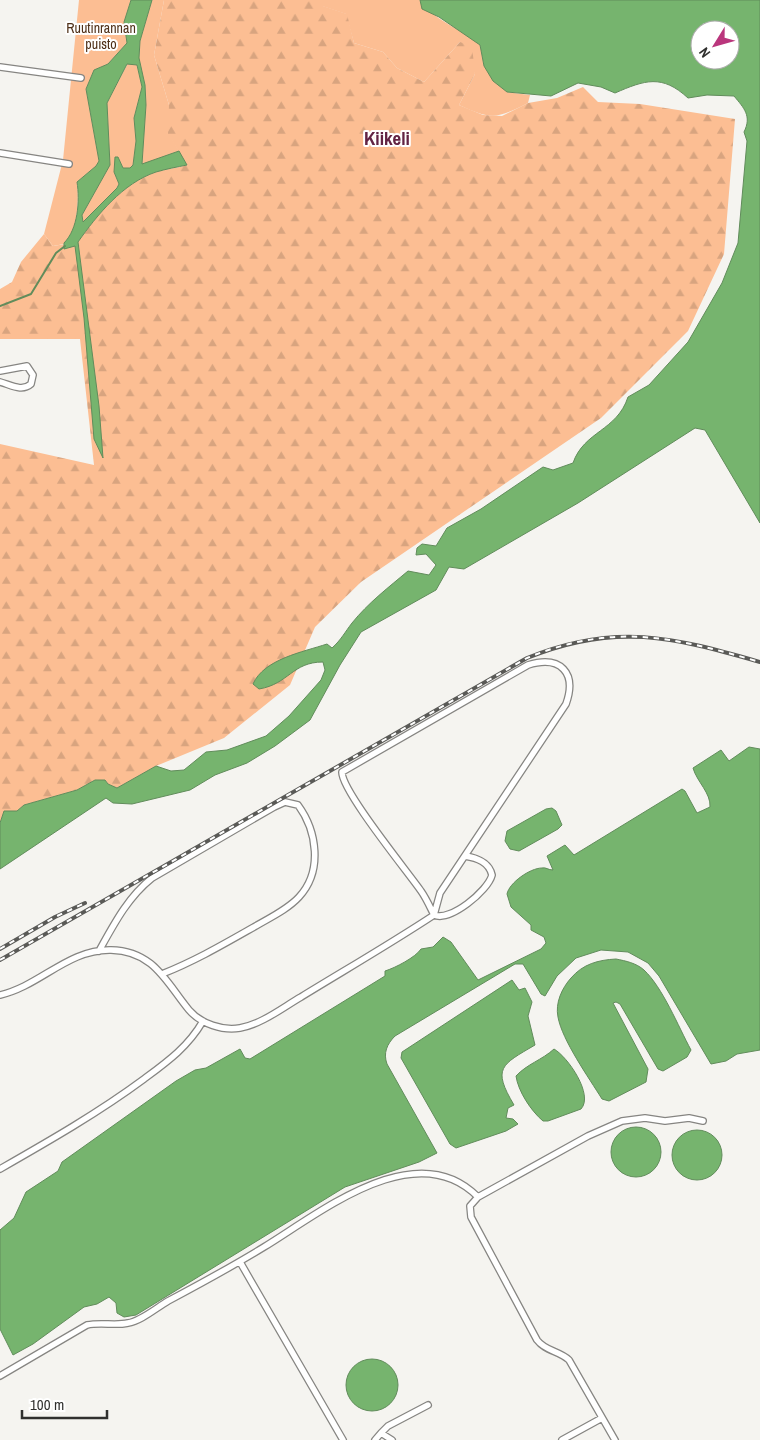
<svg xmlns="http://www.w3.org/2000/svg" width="760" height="1440" viewBox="0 0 760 1440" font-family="'Archivo Narrow',sans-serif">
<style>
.green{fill:#fcbe93}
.forest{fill:url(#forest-firs)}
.water{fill:#76b46e;stroke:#618c5b;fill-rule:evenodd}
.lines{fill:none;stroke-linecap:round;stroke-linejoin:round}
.stream{stroke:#618c5b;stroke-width:2}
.minor-casing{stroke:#868582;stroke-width:8}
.minor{stroke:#fff;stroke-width:5.5}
.rail-casing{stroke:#5a5a57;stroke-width:4}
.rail{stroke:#fff;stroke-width:2;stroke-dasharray:5.5;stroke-linecap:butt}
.labels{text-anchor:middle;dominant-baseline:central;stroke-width:4;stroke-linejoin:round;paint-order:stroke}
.park-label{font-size:14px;fill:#4e2f17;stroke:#fff}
.district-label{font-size:19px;font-weight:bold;fill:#622343;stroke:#fff}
</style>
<defs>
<pattern id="forest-firs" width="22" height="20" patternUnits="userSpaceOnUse" patternTransform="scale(1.25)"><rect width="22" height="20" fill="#fcbe93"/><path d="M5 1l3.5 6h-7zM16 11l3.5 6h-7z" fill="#d8a47f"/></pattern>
</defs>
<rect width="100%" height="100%" fill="#f5f4f0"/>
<path class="green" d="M 79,0 L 131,0 L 124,22 L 127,43 L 108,64 L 94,70 L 86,89 L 99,161 L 96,166 L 77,182 C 79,196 78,235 65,243 C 62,245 56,245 53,246 L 44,234 L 63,160 Z
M 152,0 L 164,0 L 154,55 L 169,105 L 169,134 L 179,151 L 142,165 L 146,105 L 145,85 L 139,59 L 140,41 Z
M 322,0 L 420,0 C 434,21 461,28 480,45 L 484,66 L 507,92 L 530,95 L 528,103 C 496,119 492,120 459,105 L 475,74 L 460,42 L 424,82 L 397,68 L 383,52 L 354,43 L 346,14 L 322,6 Z
M 128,63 L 137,65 L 142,87 L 134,118 L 136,141 L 133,165 L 130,168 L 123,168 L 118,157 L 114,172 L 119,184 L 117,188 L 83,222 L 82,215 L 110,165 L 107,103 Z"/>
<path class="forest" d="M 164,0 L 322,0 L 323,6 L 347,14 L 354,43 L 383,52 L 397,68 L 424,82 L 460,42 L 472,46 L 475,74 L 459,105 L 483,115 L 502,116 L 528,103 L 557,98 L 583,87 L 598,102 L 640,104 L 735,119 L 724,254 L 688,331 L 601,418 L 361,582 L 315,627 L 290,685 L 224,738 L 156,766 L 117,788 L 108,784 L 105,780 L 95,780 L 77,790 L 24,805 L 17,811 L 4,812 L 0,823 L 0,444 L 94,465 L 80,339 L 0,339 L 0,289 L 12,282 L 21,262 L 44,234 L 53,246 L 78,242 C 96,216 124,182 156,172 C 166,169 177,168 187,165 L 168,134 L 169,105 L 154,55 Z"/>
<path class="water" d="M 131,0 L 152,0 L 140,41 L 139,58 L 145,85 L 146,105 L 142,164 L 179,151 L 187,165 C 177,167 166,169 156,172 C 123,183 97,215 78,242 L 99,406 L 103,458 L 94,439 L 84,318 L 75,246 L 64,249 L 64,243 C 78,229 80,201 77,182 L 96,166 L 99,161 L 86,89 L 94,70 L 108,64 L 127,43 L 124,22 ZM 127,64 L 137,65 L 142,87 L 134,118 L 136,141 L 133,165 L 130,168 L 123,168 L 118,157 L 115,157 L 114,172 L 119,184 L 117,188 L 83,222 L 82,215 L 110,165 L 107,103 Z
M 420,0 L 760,0 L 760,523 L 705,430 L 695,428 L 578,503 L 464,569 L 449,567 L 436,590 L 361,632 L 340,665 L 310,720 L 275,746 L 247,763 L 215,775 L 190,790 L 132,804 L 113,803 L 106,798 L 0,869 L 0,823 L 4,811 L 17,811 L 24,805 L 77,790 L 95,780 L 105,780 L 108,784 L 117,788 L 156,766 L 171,771 L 184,770 L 206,752 L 227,750 L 266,736 L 289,716 L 321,680 L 325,670 L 323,662 C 292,662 289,684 259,689 L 253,684 C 264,659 303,652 327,644 L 332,648 C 341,640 345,632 352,623 C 368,603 389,587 408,571 L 429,575 L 436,565 L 426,554 L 416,555 L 417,548 L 422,544 L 436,546 L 447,528 L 481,509 L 543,467 L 553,470 L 573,463 C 584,431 617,431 628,397 L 649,385 L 688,342 L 722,283 L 738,243 L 747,141 L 744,132 C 752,116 744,108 734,96 L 707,95 L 688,98 C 662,74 645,80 615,93 L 601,87 L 578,83 L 551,96 L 507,92 L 493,81 L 484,66 L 480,45 L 439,17 L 422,9 ZM 700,30 L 730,30 L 730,60 L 700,60 Z
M 749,747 L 760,749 L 760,1050 L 737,1054 L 726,1061 L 711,1064 L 659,976 L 648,963 L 628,952 L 601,950 L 576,958 L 557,976 L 545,996 L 541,994 L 523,964 L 515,964 L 395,1036 C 387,1044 383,1053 387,1064 L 437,1153 L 419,1162 L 345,1187 L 136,1315 L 124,1317 L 117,1313 L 116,1303 L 109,1297 L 97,1304 L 84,1307 L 33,1344 L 13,1355 L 0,1329 L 0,1230 L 14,1218 L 26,1192 L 58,1171 L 62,1162 L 176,1081 L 195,1070 L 206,1068 L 240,1049 L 245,1058 L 250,1059 L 385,976 L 385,971 C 395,968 416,957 421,949 L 433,947 L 443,937 L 451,942 L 478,980 L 541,949 L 546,943 L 544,937 L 531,930 L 531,925 L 511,907 L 507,894 C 509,883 530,868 542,868 C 546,867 548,870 553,870 L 547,856 L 565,845 L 574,855 L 682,789 L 685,791 L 697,813 L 710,807 C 711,793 697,782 693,768 L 721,750 L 729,761 Z
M 552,808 L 556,811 L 562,825 L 558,829 L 519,851 L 510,849 L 505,841 L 507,831 L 546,809 Z
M 616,959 C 626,961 636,963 644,970 C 663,988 678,1026 691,1050 L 687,1057 L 663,1071 L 658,1069 L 620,1004 L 616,1002 L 613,1003 L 648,1069 L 646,1082 L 609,1101 L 602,1099 C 589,1078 562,1040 558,1017 C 555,1003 562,988 571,978 C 583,964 598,960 616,959 Z
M 512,980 L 519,990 L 525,988 L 532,1002 L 528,1016 L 535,1045 C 501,1065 492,1068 514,1105 L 508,1108 L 506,1118 L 513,1119 L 518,1124 L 506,1131 L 456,1148 L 450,1144 L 401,1058 L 402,1052 Z
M 554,1049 C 568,1057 594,1095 581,1109 L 548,1121 L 543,1121 C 531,1111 518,1091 516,1076 C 527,1064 542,1060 554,1049 Z
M611 1152a25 25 0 1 1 50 0a25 25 0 1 1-50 0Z
M672 1155a25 25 0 1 1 50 0a25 25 0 1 1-50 0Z
M346 1385a26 26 0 1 1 52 0a26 26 0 1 1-52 0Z"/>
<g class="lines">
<path class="stream" d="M 0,306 L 31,294 L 56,253 L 65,246"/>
<defs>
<path id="minor" d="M 0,67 L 81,78
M 0,153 L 69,164
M 0,371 L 27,366 L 33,375 L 31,384 C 22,392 11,385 0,382
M 99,951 C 114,924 128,897 152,878 L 274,807 L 285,802 L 298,805 C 317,831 323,871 299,897 C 287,910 269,918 254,927 C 224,944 195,961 162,974
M 0,995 C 40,986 68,949 111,950 C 154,951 166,982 189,1010 C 201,1024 223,1031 240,1028 C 262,1024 282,1008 301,997 C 345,970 390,944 434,915 L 440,893 L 566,704 C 577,673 561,655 528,665 L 342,772 C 341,790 407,871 421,891 C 426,898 430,907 434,915 C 450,922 488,891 492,875 C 489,862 477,858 465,856
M 0,1169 C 49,1141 98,1113 144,1079 C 167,1062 188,1047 203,1021
M 478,1197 L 588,1136 L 622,1121 L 645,1118 L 665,1121 L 689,1118 L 703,1121
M 240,1262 L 343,1440
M 0,1376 L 87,1325 C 101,1322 115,1326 128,1323 C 141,1321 156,1308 168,1301 C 200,1284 233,1266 264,1247 C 320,1213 416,1134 478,1197 L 470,1206 L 471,1217 L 537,1340 C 545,1351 560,1351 569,1360 L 615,1440
M 381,1433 L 388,1426 L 428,1405
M 375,1440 L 381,1433 L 392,1440
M 562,1440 L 602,1418"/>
</defs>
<use href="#minor" class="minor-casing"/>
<use href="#minor" class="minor"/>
<defs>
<path id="rail" d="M 0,949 L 55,917 L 85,903
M 0,960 L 527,658 C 615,622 673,637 760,662"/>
</defs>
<use href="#rail" class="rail-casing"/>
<use href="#rail" class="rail"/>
</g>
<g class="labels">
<g class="park-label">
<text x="101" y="28">Ruutinrannan<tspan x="101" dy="16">puisto</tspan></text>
</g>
<g class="district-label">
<text x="387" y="138">Kiikeli</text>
</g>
</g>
<g transform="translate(715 45) rotate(233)"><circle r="24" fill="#ffffff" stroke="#acacab"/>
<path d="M0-4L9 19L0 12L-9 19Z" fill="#ba367d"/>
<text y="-8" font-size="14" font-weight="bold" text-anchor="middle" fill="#30302e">N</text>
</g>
<path d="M22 1410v8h85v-8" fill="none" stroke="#30302e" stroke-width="2.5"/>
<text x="30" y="1410" font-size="15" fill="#30302e" stroke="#ffffff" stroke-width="4" paint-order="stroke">100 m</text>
</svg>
